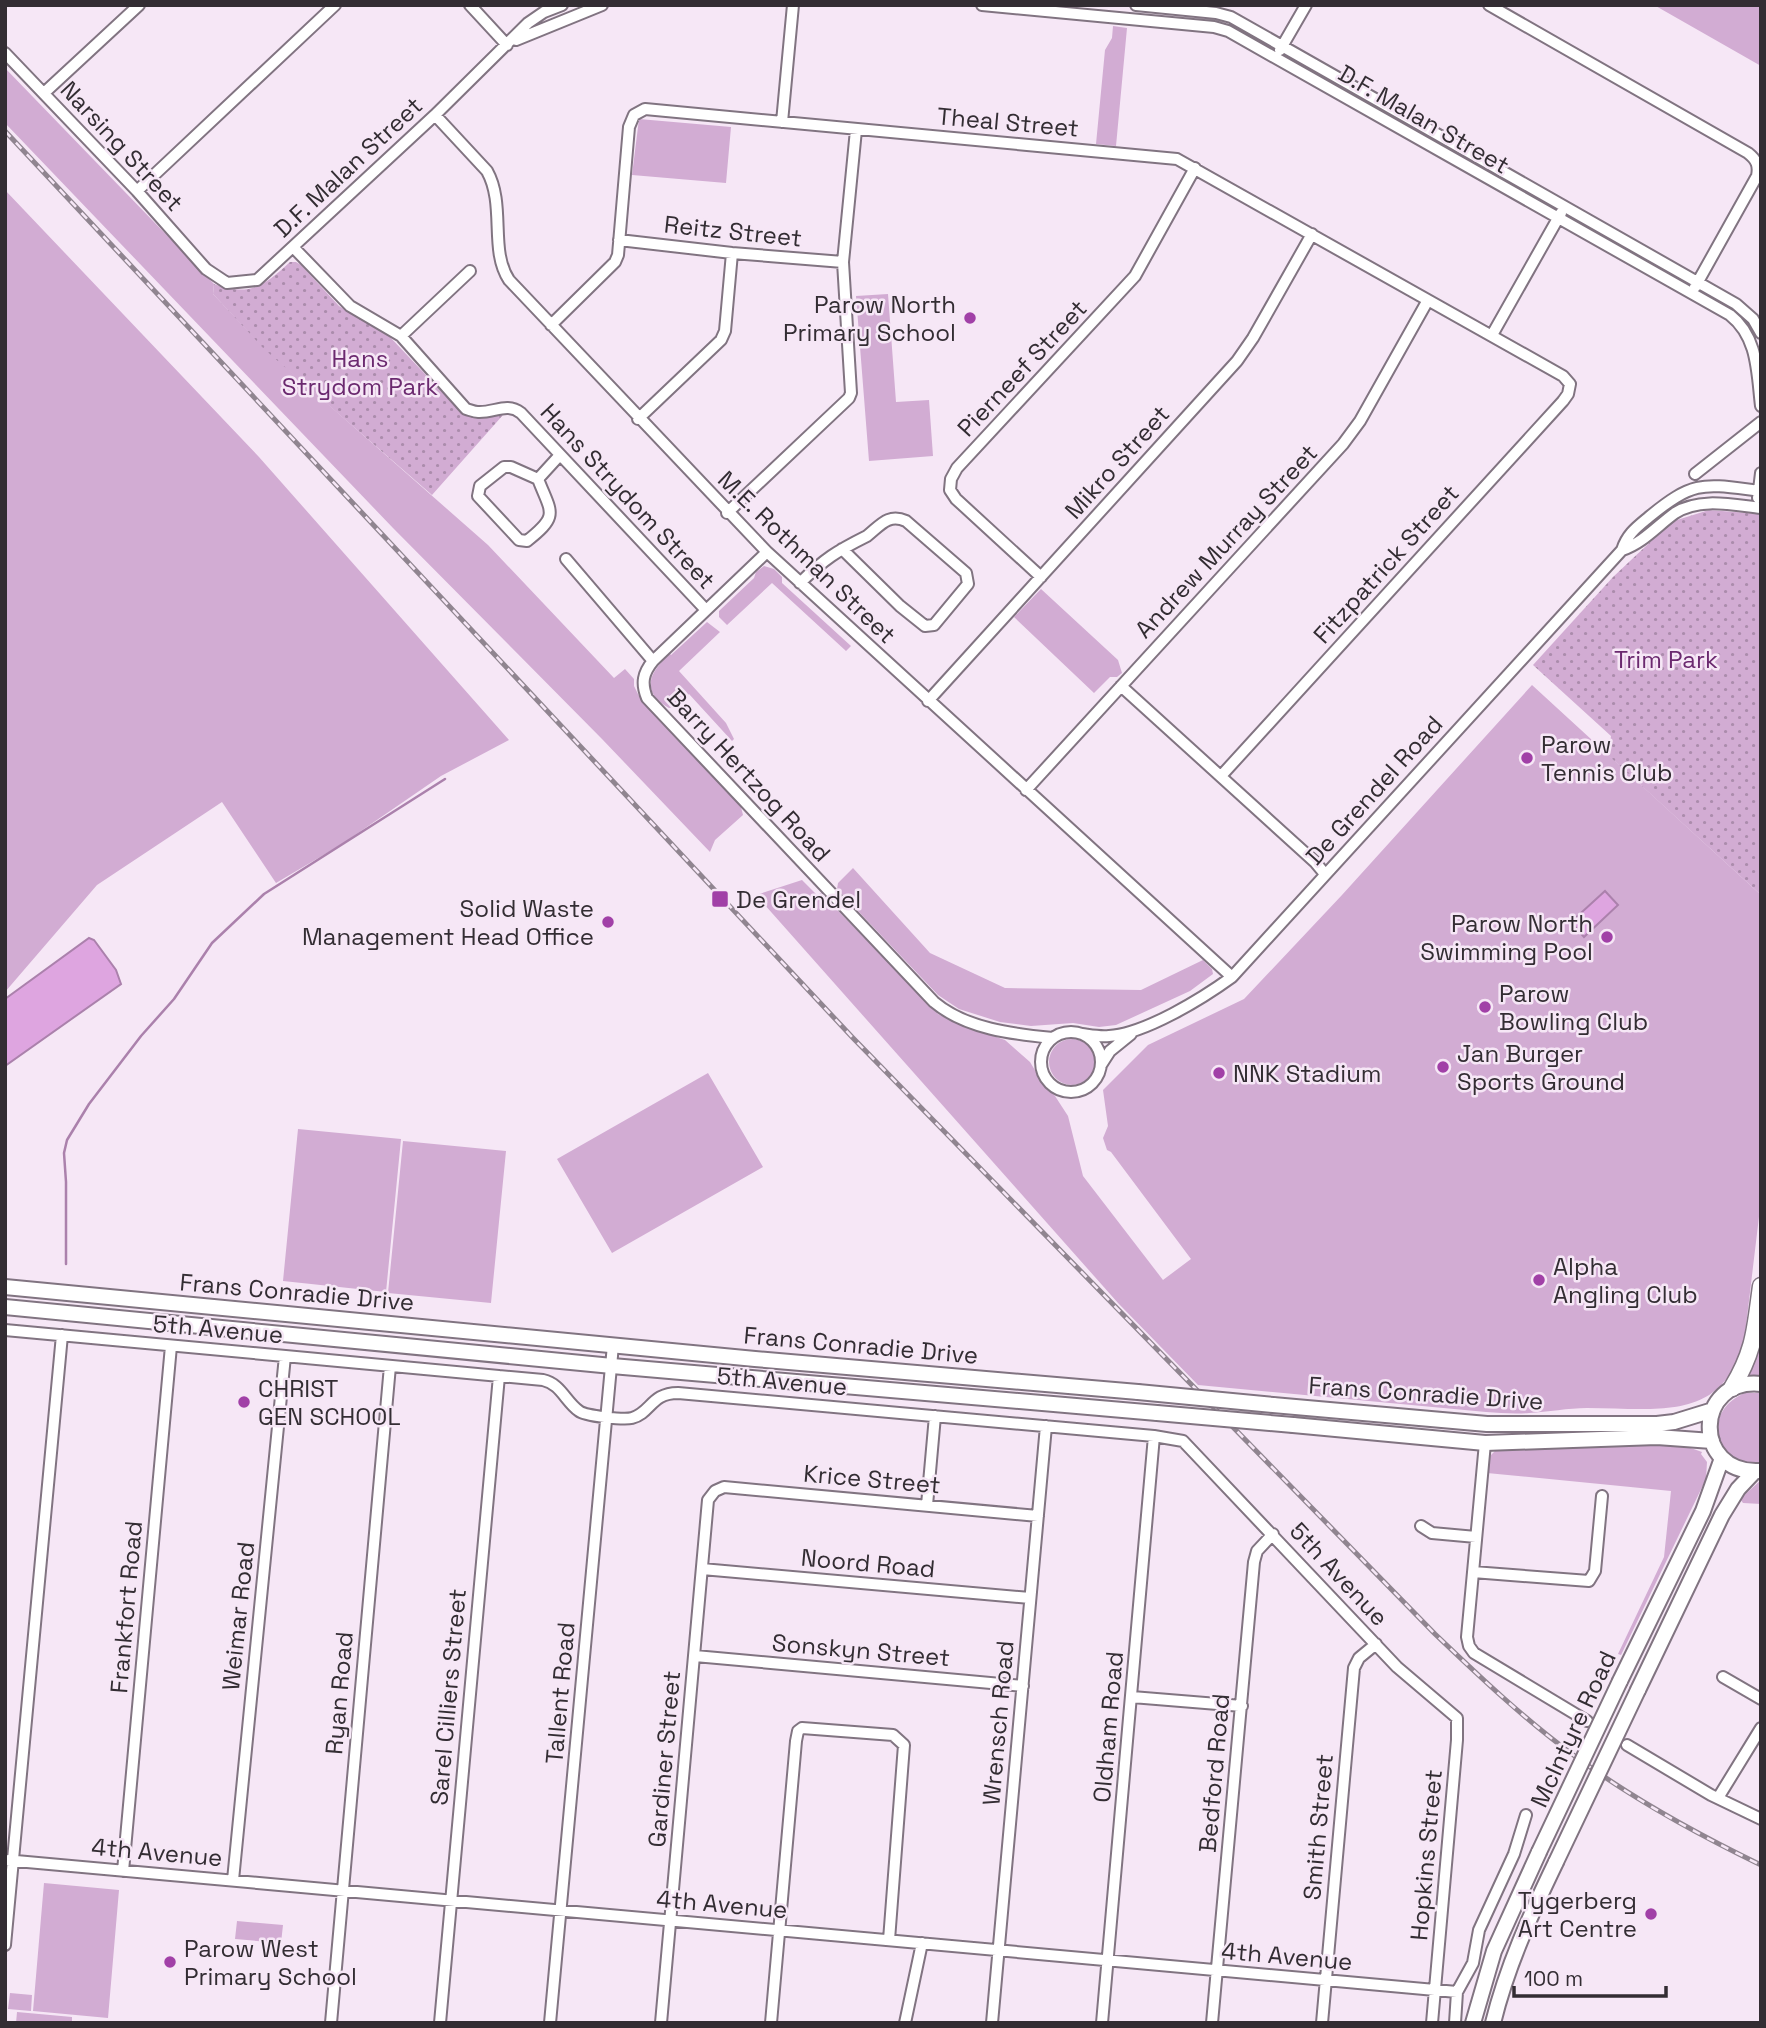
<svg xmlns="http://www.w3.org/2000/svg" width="1766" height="2028" viewBox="0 0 1766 2028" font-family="'Space Grotesk',sans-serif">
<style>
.green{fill:#d2acd3}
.park{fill:url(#park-dots)}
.water{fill:#dea5e0;stroke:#ab81ac;stroke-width:2}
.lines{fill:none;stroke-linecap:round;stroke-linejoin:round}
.stream{stroke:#ab81ac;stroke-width:2.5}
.street-casing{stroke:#817481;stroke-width:14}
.secondary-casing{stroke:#817481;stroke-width:18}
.primary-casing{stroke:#817481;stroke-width:19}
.street{stroke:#fff;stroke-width:10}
.secondary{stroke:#fff;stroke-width:14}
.primary{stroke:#fff;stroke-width:16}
.rail-casing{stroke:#908590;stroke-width:5}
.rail{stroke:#f6e7f6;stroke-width:2.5;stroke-dasharray:8;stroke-linecap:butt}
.secondary-bridge-casing{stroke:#817481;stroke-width:18;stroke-linecap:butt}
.secondary-bridge{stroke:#fff;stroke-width:14}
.poi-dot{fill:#a140a7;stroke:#f6e7f6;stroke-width:2.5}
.labels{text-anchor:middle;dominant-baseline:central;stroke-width:5;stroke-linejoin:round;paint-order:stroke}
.street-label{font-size:24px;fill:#332d33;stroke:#f6e7f6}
.poi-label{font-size:24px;fill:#332d33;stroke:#f6e7f6;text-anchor:start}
.park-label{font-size:24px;fill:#6b296f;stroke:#f6e7f6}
</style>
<defs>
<pattern id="park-dots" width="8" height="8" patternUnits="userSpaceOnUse" patternTransform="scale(1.75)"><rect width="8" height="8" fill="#d2acd3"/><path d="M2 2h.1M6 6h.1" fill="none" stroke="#ab8cac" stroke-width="1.8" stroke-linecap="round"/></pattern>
</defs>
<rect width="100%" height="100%" fill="#f6e7f6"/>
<path class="green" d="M 1654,5 L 1761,5 L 1761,66 L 1747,58 Z
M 1113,26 L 1127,28 L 1116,146 L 1096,144 L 1105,50 L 1112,38 Z
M 5,68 L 214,284 L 213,294 L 264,348 L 488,545 L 614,678 L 625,669 L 634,679 L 634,686 L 639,696 L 741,807 L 743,815 L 715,840 L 710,852 L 602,739 L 393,528 L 5,123 Z
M 639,119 L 731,127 L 726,183 L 632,175 Z
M 5,190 L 259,457 L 509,740 L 441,776 L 342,844 L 276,883 L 222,802 L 97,885 L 5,992 Z
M 888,294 L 896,402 L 929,400 L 933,456 L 869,461 L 856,296 Z
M 764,566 L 774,569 L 782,577 L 782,583 L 851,646 L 846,651 L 772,583 L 727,625 L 719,617 L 719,611 L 754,578 L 756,572 Z
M 1041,589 L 1118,660 L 1122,673 L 1117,677 L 1110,677 L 1094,693 L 1014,617 Z
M 707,622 L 720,632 L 679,671 L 726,723 L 734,739 L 732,741 L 689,694 L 674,707 L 669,708 C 640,692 649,672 670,654 L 671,655 Z
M 1532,685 L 1761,895 L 1761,1200 L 1745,1334 C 1727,1424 1658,1408 1587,1408 C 1568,1408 1548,1412 1529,1413 C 1515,1414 1500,1413 1486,1412 L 1198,1385 L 1118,1303 L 756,895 L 802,880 L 817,895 L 821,893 L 938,1014 L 958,1024 L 1005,1040 L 1030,1062 L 1042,1082 L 1055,1096 L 1068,1116 L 1083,1176 L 1163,1280 L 1191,1259 L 1111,1152 L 1107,1150 L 1103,1138 L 1108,1126 L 1103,1090 L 1148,1045 L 1244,999 L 1342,895 Z
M 853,868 L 930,953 L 1005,988 L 1141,990 L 1203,960 L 1212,969 L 1213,974 L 1190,991 L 1116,1025 L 1099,1027 L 1073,1023 L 1031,1026 L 1000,1022 L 959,1009 L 938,995 L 837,889 L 838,883 Z
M1049 1062a23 23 0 1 1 46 0a23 23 0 1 1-46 0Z
M 708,1073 L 763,1167 L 612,1253 L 557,1159 Z
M 298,1129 L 401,1139 L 386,1292 L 283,1281 Z
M 403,1141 L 506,1151 L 491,1303 L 388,1293 Z
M 1761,1341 L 1761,1377 L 1748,1377 Z
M 1745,1393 L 1761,1393 L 1761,1462 C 1718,1471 1698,1412 1745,1393 Z
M 1662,1443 L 1685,1446 L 1702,1452 L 1701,1454 L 1707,1462 L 1706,1479 L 1621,1655 L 1618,1654 L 1664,1557 L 1671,1491 L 1487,1473 L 1489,1457 L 1497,1449 Z
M 1761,1480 L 1761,1504 L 1743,1503 L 1740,1499 Z
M 44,1883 L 119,1890 L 108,2018 L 33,2011 Z
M 237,1921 L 283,1925 L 281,1943 L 235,1939 Z
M 10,1993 L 32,1995 L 31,2011 L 8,2009 Z
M 17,2012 L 72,2017 L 72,2023 L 16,2023 Z"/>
<path class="park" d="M 290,262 L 296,262 L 301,265 L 339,306 L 390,337 L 459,410 C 474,421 486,417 503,415 L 432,495 L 264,349 L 213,294 L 214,284 C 249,297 264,286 290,262 Z
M 1709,510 L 1761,514 L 1761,895 L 1608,755 L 1611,736 L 1533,665 L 1613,577 L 1663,530 L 1677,520 Z"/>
<path class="water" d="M 1605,891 L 1618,905 L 1584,937 L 1571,922 Z
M 89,938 L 94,940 L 116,970 L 121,984 L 5,1066 L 5,999 Z"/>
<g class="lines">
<path class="stream" d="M 66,1264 L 66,1182 L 64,1153 L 67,1140 L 89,1104 L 141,1036 L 174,999 L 212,943 L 264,894 L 445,779"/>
<defs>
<path id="street" d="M 470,5 L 507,45
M 982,5 L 1214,27 L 1228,31 L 1730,315 C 1758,337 1757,372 1761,406
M 1136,5 L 1216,13 L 1231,17 L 1736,304 L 1753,319 L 1761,333
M 1489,5 L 1748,153 C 1757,160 1759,166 1757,176 L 1695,287
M 516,40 L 602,5
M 1280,50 L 1306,5
M 5,53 L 137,191 L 206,269 L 227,283 L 257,280 L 435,115 L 528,23 L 544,12 L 562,5
M 44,93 L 139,5
M 435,115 L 487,171 C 506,205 489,250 509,280 L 767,552 L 1232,977
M 782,122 L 793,5
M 137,191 L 335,5
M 619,240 L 732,253 L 843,262
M 293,247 L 350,306 L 401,336 L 466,409 C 470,410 474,412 478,412 C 494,413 507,402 521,413 L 706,610
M 551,325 L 615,262 L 618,255 L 629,127 L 634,115 L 645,109 L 1177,159 L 1563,376 L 1570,384 L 1568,394 L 1563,401 L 1221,776
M 1492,335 L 1561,213
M 401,336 L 470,271
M 638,419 L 721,340 L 725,331 L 732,253
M 504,467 L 511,467 L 538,479 C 551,513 560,515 527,541 L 519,540 L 478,496 L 480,486 Z
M 1695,474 L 1761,422
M 538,479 L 559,456
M 1758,498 L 1761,473
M 727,513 L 849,398 L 851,393 L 843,262 L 856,130
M 1622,550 C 1643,543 1657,526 1675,513 C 1700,497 1733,505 1761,508
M 767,552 L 653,661 C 643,673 641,683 647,698 L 934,1002 C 966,1029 1013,1034 1053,1038
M 566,559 L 653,661
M 1041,577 L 956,499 L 950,490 L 951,479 L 957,468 L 1135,276 L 1195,168
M 800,583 C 824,559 837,551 867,536 C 880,526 888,513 906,521 L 966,573 L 968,584 L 934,625 L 925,626 L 900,606 L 842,549
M 1121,686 L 1315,862 L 1325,874
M 928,701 L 1237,361 L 1253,338 L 1312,234
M 1026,790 L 1343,444 L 1360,421 L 1428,300
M1041 1062a30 30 0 1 1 60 0a30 30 0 1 1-60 0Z
M 1082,1034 C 1090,1035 1100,1037 1109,1036 C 1145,1034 1203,998 1232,977 L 1622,550 C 1627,534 1637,527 1649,517 C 1695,479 1704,484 1761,491
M 1101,1065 L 1110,1051 L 1131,1034
M 5,1330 L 543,1380 C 561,1384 565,1401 579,1411 C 585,1416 624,1420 632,1418 C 651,1413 651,1393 678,1393 L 1154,1436 L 1183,1441 L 1397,1667 L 1457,1718 L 1457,1740 L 1432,2023
M 1485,1443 L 1467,1637 L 1469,1646 L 1474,1653 L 1587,1721
M 927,1505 L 935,1416
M 1421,1526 L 1432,1533 L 1476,1537
M 702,1569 L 1030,1598
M 1473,1572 L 1589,1581 L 1595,1571 L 1602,1496
M 695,1656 L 1023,1686
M 1723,1677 L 1761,1699
M 1132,1697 L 1242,1706
M 1627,1745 L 1711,1795 L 1761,1819
M 1718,1798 L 1761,1728
M 5,1860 L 1457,1992 L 1473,1963 L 1479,1930 L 1514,1854 L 1526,1815
M 123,1871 L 171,1346
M 233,1880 L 285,1356
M 5,1945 L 62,1335
M 331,2023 L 390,1366
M 440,2023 L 499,1376
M 550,2023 L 613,1345
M 661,2023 L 708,1500 L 715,1491 L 724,1487 L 1038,1516
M 771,2023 L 796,1741 L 798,1731 L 802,1728 L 893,1735 L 904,1745 L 889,1940
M 905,2023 L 922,1943
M 992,2023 L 1046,1426
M 1102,2023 L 1154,1436
M 1212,2023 L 1254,1562 L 1257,1551 L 1273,1534
M 1322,2023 L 1354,1668 L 1359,1658 L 1376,1644
M 1455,2023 L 1457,1992"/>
<path id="secondary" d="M 5,1287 L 755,1359 L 1138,1392
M 5,1307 L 612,1366 L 1157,1413
M 1273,1405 L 1487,1424 L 1657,1424 L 1674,1422 L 1713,1410
M 1293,1425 L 1485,1443 L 1657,1437 L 1712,1441
M 1759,1471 C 1692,1474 1694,1377 1761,1384
M 1620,1681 L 1703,1511 L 1722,1458
M 1638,1690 L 1722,1515 L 1738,1489 L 1755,1471
M 1473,2023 L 1494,1951 L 1539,1852
M 1493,2023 C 1507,1966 1531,1914 1556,1862"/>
<path id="primary" d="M 1732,1388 C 1755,1350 1755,1329 1761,1286"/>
</defs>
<use href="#street" class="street-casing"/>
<use href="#secondary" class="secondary-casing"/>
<use href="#primary" class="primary-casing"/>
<use href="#street" class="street"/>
<use href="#secondary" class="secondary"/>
<use href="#primary" class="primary"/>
<defs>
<path id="rail" d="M 5,131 L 853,1038 L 1435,1634 C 1479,1676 1523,1718 1572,1754 C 1631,1798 1695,1833 1761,1865"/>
</defs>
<use href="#rail" class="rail-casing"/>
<use href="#rail" class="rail"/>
<defs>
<path id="secondary-bridge" d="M 1138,1392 L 1273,1405
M 1157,1413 L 1293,1425
M 1539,1852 L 1620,1681
M 1556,1862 L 1638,1690"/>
</defs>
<use href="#secondary-bridge" class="secondary-bridge-casing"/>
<use href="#secondary-bridge" class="secondary-bridge"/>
</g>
<g class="poi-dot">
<circle cx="970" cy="318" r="7"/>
<circle cx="1527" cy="758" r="7"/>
<rect x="711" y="890" width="18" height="18" rx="3.5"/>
<circle cx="608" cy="922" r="7"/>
<circle cx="1607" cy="937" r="7"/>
<circle cx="1485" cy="1007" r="7"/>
<circle cx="1443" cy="1067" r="7"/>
<circle cx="1219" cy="1073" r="7"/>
<circle cx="1539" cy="1280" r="7"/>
<circle cx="244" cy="1402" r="7"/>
<circle cx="1651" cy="1914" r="7"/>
<circle cx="170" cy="1962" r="7"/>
</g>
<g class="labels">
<g class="street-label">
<text transform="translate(1424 119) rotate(30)">D.F. Malan Street</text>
<text transform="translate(1008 122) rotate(5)">Theal Street</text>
<text transform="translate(122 146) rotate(47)">Narsing Street</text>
<text transform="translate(348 167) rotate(-43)">D.F. Malan Street</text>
<text transform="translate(733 231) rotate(6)">Reitz Street</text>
<text transform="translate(1022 368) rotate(-47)">Pierneef Street</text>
<text transform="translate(1117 462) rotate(-48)">Mikro Street</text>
<text transform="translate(628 496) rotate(47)">Hans Strydom Street</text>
<text transform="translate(1226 541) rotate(-47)">Andrew Murray Street</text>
<text transform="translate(807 557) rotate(44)">M.E. Rothman Street</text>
<text transform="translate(1386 564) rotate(-48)">Fitzpatrick Street</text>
<text transform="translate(749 775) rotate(47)">Barry Hertzog Road</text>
<text transform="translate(1374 790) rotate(-48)">De Grendel Road</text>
<text transform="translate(297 1292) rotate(5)">Frans Conradie Drive</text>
<text transform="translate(218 1329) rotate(5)">5th Avenue</text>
<text transform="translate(861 1345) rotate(5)">Frans Conradie Drive</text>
<text transform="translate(782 1381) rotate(5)">5th Avenue</text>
<text transform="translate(1426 1393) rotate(4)">Frans Conradie Drive</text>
<text transform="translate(872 1479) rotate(5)">Krice Street</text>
<text transform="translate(868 1563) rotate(5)">Noord Road</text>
<text transform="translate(1339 1574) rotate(47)">5th Avenue</text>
<text transform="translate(126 1607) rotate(-85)">Frankfort Road</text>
<text transform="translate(238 1616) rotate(-84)">Weimar Road</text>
<text transform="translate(861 1650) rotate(5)">Sonskyn Street</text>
<text transform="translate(339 1693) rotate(-85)">Ryan Road</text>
<text transform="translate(560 1693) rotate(-85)">Tallent Road</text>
<text transform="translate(448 1697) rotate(-85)">Sarel Cilliers Street</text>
<text transform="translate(998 1723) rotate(-85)">Wrensch Road</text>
<text transform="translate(1108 1727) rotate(-85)">Oldham Road</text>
<text transform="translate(1573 1729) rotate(-65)">McIntyre Road</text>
<text transform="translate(664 1759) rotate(-85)">Gardiner Street</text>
<text transform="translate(1214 1773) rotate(-85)">Bedford Road</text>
<text transform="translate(1318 1827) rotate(-85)">Smith Street</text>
<text transform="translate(157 1852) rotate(5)">4th Avenue</text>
<text transform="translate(1426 1855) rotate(-85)">Hopkins Street</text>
<text transform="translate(722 1904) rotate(5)">4th Avenue</text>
<text transform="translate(1287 1956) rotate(5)">4th Avenue</text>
</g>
<g class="poi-label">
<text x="956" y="304" text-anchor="end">Parow North<tspan x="956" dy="28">Primary School</tspan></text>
<text x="1541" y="744">Parow<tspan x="1541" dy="28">Tennis Club</tspan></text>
<text x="736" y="899">De Grendel</text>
<text x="594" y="908" text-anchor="end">Solid Waste<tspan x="594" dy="28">Management Head Office</tspan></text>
<text x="1593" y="923" text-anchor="end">Parow North<tspan x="1593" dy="28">Swimming Pool</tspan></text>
<text x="1499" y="993">Parow<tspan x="1499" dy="28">Bowling Club</tspan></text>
<text x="1457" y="1053">Jan Burger<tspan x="1457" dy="28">Sports Ground</tspan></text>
<text x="1233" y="1073">NNK Stadium</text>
<text x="1553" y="1266">Alpha<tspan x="1553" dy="28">Angling Club</tspan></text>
<text x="258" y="1388">CHRIST<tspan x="258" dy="28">GEN SCHOOL</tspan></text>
<text x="1637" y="1900" text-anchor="end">Tygerberg<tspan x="1637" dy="28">Art Centre</tspan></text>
<text x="184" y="1948">Parow West<tspan x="184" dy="28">Primary School</tspan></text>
</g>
<g class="park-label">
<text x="360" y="358">Hans<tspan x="360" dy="28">Strydom Park</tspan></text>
<text x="1666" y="659">Trim Park</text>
</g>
</g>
<rect width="1766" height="2028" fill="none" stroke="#332d33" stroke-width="14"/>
<path d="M1514 1986v10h152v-10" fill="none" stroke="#332d33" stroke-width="3.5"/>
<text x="1524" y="1986" font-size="21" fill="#332d33" stroke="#f6e7f6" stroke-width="5" paint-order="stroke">100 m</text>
</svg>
